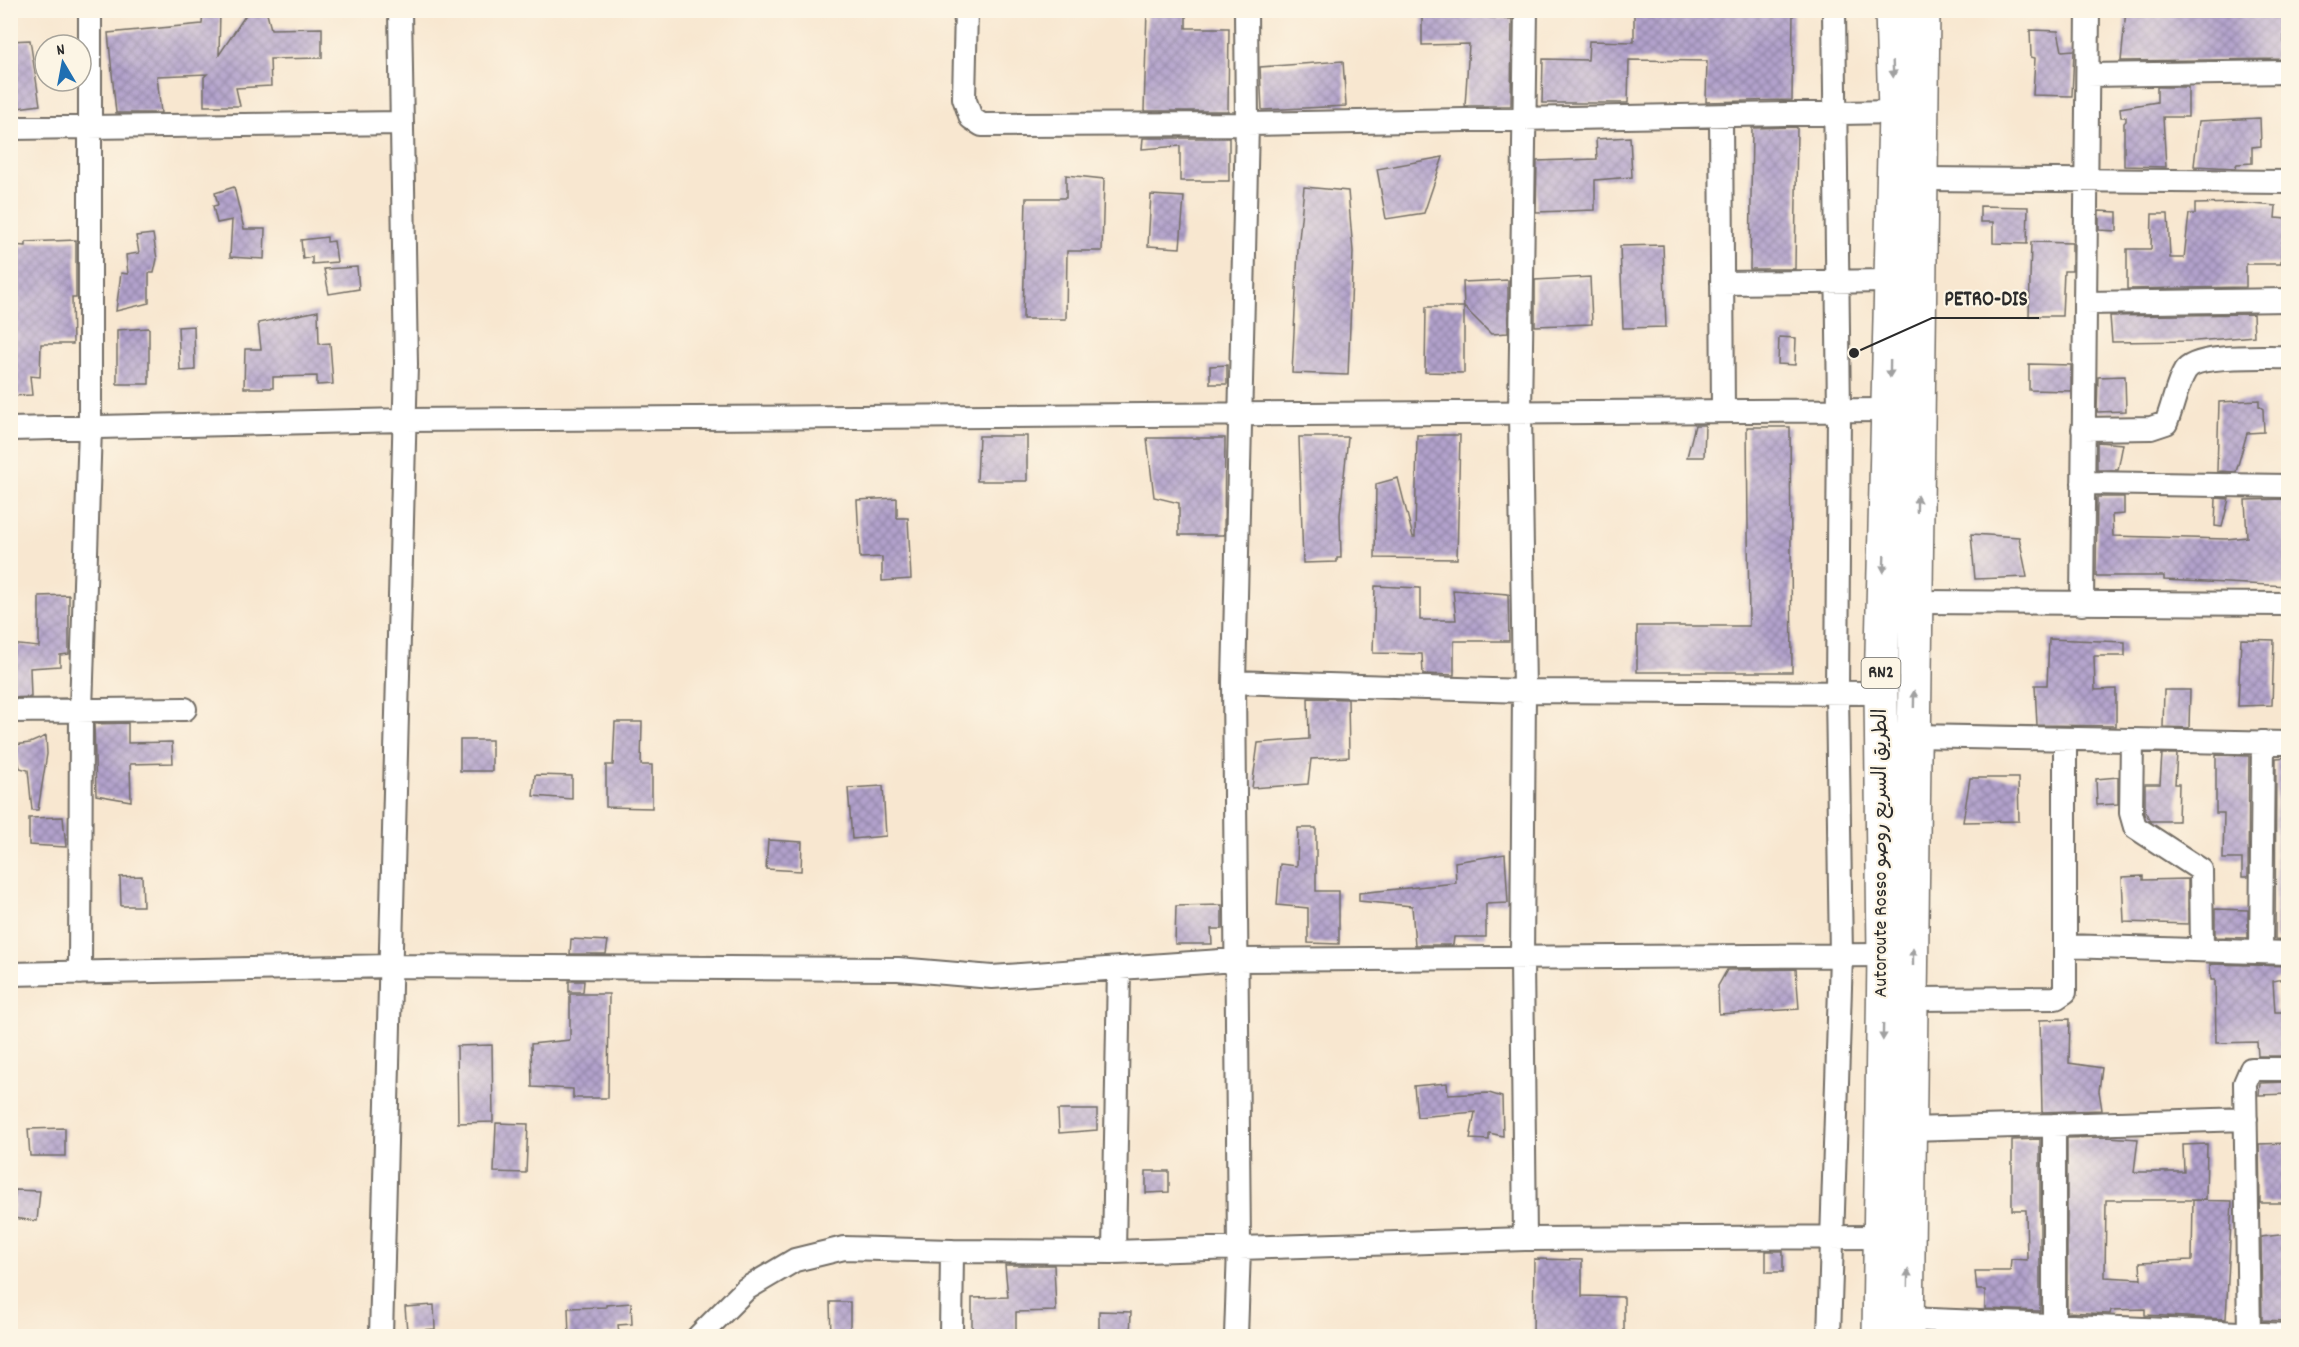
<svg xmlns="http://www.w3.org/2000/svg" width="2299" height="1347" viewBox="0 0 2299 1347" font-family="Dekko,'Playpen Sans Arabic',sans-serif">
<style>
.building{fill:url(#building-cross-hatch)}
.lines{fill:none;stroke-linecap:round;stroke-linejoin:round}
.minor-casing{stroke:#736d65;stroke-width:26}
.highway-casing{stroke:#736d65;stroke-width:36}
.minor{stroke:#fff;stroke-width:22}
.highway{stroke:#fff;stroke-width:33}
.oneway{fill:#a0a0a0}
.labels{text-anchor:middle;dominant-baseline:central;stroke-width:4.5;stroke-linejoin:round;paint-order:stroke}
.shield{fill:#fcf5e5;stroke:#6a6863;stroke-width:1.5}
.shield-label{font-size:18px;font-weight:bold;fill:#2b2b2b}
.street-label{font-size:20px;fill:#2b2b2b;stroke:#fcf5e5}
.leader{fill:none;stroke:#2b2b2b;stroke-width:2}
.callout-dot{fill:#2b2b2b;stroke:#fcf5e5;stroke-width:2}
.callout-label{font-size:21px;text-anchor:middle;font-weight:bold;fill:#2b2b2b;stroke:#fcf5e5;stroke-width:4.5;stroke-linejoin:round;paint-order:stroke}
</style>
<defs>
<pattern id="building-cross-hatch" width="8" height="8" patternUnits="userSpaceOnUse" patternTransform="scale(1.5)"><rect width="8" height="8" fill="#b2a2cc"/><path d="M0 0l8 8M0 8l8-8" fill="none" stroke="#9184a6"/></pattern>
</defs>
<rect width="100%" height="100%" fill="#fcf5e5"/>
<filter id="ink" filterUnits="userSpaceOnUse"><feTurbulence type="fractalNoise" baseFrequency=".0167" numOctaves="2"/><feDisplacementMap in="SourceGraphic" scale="12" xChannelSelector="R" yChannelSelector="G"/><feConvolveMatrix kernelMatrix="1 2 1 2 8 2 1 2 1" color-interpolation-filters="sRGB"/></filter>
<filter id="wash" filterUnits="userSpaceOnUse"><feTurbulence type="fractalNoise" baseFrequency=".008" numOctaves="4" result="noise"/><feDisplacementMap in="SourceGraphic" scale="24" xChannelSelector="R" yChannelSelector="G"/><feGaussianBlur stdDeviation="1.35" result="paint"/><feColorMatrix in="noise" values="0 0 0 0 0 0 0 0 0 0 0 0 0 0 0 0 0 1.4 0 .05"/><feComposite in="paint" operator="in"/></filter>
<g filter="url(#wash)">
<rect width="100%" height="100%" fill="#f8e7d0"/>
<g id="blocks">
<path class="building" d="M 203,10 L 220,10 L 219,55 L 249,10 L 266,10 L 271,29 L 322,28 L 322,58 L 270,59 L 271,86 L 236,88 L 240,106 L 204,106 L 204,77 L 207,74 L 157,76 L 161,113 L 116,113 L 108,33 L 202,24 Z
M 1147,10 L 1186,10 L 1186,28 L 1229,28 L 1228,111 L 1144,111 Z
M 1422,10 L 1468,10 L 1468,16 L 1512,19 L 1511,106 L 1465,106 L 1469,44 L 1422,45 Z
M 1634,10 L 1793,10 L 1792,100 L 1706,102 L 1707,61 L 1629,60 L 1628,103 L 1542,103 L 1543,59 L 1588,60 L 1589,41 L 1634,42 Z
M 2126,10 L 2283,10 L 2285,59 L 2121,61 Z
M 2030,30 L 2058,31 L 2062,51 L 2074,50 L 2072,96 L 2033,95 L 2035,58 L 2031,57 Z
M 30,40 L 40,105 L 10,109 L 10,41 Z
M 1343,61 L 1346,106 L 1262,110 L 1260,67 Z
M 2157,87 L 2188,87 L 2188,117 L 2163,117 L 2166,167 L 2124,166 L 2124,123 L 2126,121 L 2126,117 L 2121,117 L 2120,108 L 2157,102 Z
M 2260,118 L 2261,146 L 2252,147 L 2252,163 L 2237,164 L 2235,168 L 2194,166 L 2199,121 Z
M 1797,127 L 1795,269 L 1750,269 L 1752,128 Z
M 1630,137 L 1632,177 L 1595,180 L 1595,210 L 1536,212 L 1537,161 L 1597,159 L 1596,139 Z
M 1143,138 L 1229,138 L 1229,181 L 1180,181 L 1180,146 L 1142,149 Z
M 1443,157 L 1424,213 L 1386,219 L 1377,169 Z
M 1066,175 L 1104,179 L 1102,251 L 1067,251 L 1066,319 L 1023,319 L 1026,198 L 1066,198 Z
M 234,187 L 244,229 L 265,229 L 264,259 L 230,257 L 232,220 L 217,223 L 213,206 L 218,205 L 215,193 Z
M 1304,187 L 1348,191 L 1353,252 L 1348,375 L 1292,373 L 1298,250 Z
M 1151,195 L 1184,197 L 1180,248 L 1148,246 Z
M 2241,203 L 2276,206 L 2275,218 L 2287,219 L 2286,243 L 2282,242 L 2281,264 L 2246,264 L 2246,287 L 2127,289 L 2127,249 L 2151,249 L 2152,214 L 2168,214 L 2170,258 L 2184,258 L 2189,214 L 2195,214 L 2195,204 Z
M 1980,206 L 2028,207 L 2027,244 L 1993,243 L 1993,222 L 1980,222 Z
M 2099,211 L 2117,212 L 2117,231 L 2099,230 Z
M 153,234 L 157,259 L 154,273 L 149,273 L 149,303 L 116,311 L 121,273 L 128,274 L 126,255 L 139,253 L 136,236 Z
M 327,237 L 327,242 L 334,241 L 337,262 L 312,264 L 312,257 L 303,259 L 301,240 Z
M 76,240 L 76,298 L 72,298 L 73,344 L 41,344 L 40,377 L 30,376 L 32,395 L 10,396 L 10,245 L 26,246 L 26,242 Z
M 2031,242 L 2072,243 L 2072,271 L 2064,271 L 2062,316 L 2029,316 Z
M 1663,245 L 1666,327 L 1623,328 L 1620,246 Z
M 357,267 L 359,289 L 329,294 L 324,269 Z
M 1590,277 L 1592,324 L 1535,326 L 1535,280 Z
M 1508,280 L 1508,333 L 1491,334 L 1464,307 L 1463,282 Z
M 1426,307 L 1464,307 L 1464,373 L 1425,372 Z
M 318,311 L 319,344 L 330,343 L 333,384 L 317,385 L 317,376 L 273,377 L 273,388 L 244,388 L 245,349 L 261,349 L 258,323 Z
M 2253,314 L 2254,336 L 2196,341 L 2112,342 L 2110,316 Z
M 194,326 L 195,370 L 180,371 L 178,327 Z
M 149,328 L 149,384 L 117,384 L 117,330 Z
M 1779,337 L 1796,338 L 1795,365 L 1778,364 Z
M 2029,364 L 2071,365 L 2071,391 L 2029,390 Z
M 1227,365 L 1227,384 L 1210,384 L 1210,366 Z
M 2125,376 L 2126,411 L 2097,412 L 2098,377 Z
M 2259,400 L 2259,406 L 2263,409 L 2264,432 L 2247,433 L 2236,472 L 2217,471 L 2219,402 Z
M 1695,425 L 1705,425 L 1704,457 L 1687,457 Z
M 1747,427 L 1790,427 L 1792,672 L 1637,672 L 1637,626 L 1749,626 Z
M 1417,435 L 1460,435 L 1457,559 L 1375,558 L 1376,484 L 1398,478 L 1413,537 L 1415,537 Z
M 979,436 L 1027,436 L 1027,481 L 977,481 Z
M 1299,437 L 1348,437 L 1340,515 L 1341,558 L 1337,558 L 1337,562 L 1303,563 Z
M 1147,438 L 1225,438 L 1224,535 L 1179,535 L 1179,503 L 1154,497 Z
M 2097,442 L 2123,444 L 2118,470 L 2097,470 Z
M 2097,497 L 2124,497 L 2124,514 L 2112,515 L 2113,536 L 2226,539 L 2247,537 L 2245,500 L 2288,499 L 2289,586 L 2164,580 L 2164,576 L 2096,576 Z
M 897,498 L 897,518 L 908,518 L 911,579 L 882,581 L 882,557 L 860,558 L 857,500 Z
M 2216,498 L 2229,499 L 2222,527 L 2215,526 Z
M 1971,534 L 2019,537 L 2027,577 L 1975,579 Z
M 1375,586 L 1420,588 L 1420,620 L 1456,620 L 1453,590 L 1508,594 L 1509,641 L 1454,641 L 1454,675 L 1423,674 L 1422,654 L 1373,653 Z
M 69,595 L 69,654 L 60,655 L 60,666 L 30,668 L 31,697 L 10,698 L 10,644 L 39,647 L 39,596 Z
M 2049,639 L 2125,642 L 2125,656 L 2094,656 L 2095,690 L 2116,689 L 2116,726 L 2037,725 L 2035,685 L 2047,685 Z
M 2241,639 L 2274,640 L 2272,705 L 2238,706 Z
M 2164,690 L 2190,690 L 2189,728 L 2163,727 Z
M 1308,698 L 1348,699 L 1349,757 L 1311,759 L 1308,784 L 1252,788 L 1258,743 L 1309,739 Z
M 615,722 L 642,722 L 641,765 L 652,765 L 652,808 L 606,807 L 606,765 L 613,765 Z
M 128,723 L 128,743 L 172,742 L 173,763 L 130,764 L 131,801 L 96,795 L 94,724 Z
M 46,736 L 47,754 L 38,810 L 32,810 L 28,770 L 20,768 L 14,745 L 30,743 Z
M 460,740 L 492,740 L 492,771 L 460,771 Z
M 2162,754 L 2177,754 L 2175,784 L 2179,784 L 2178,821 L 2150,821 L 2145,811 L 2145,784 L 2160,784 Z
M 2216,755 L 2249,756 L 2248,877 L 2242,877 L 2242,859 L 2223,859 L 2224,813 L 2216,813 Z
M 2289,757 L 2289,940 L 2275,939 L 2276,758 Z
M 535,775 L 572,776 L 572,799 L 533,796 Z
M 2118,777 L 2118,804 L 2097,805 L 2096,779 Z
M 1970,778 L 2018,778 L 2019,821 L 1963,822 Z
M 883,786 L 886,836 L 852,839 L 848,788 Z
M 63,817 L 66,847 L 29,845 L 29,818 Z
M 1298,828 L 1316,828 L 1316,891 L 1339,891 L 1339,944 L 1308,943 L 1308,908 L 1277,905 L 1280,864 L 1297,866 Z
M 768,840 L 802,842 L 801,871 L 766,869 Z
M 1505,854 L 1508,903 L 1486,904 L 1486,937 L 1454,937 L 1453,945 L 1415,945 L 1412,906 L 1359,901 L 1359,893 L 1456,883 L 1455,862 Z
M 142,876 L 143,906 L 121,906 L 120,877 Z
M 2143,876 L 2143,880 L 2188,879 L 2188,924 L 2124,922 L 2122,877 Z
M 1222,905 L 1222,929 L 1211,929 L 1212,944 L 1175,944 L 1176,906 Z
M 2215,909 L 2248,910 L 2248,938 L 2215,937 Z
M 571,939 L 608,941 L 606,954 L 570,954 Z
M 2210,964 L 2289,966 L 2289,978 L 2273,981 L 2275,1012 L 2286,1012 L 2288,1056 L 2258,1056 L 2257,1042 L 2216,1043 L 2215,980 L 2211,980 Z
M 1796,969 L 1799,1009 L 1719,1014 L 1718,986 L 1727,970 Z
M 569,981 L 584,981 L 583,992 L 569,992 Z
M 570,994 L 609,994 L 608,1098 L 573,1098 L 573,1089 L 532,1087 L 531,1044 L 570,1040 Z
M 2070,1019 L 2069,1063 L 2102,1068 L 2099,1091 L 2102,1110 L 2042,1112 L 2040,1020 Z
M 492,1045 L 493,1122 L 458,1123 L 457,1046 Z
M 2289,1082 L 2289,1094 L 2259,1095 L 2260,1083 Z
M 1447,1083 L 1448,1095 L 1489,1093 L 1502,1097 L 1503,1136 L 1489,1133 L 1489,1140 L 1470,1139 L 1475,1112 L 1417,1117 L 1414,1086 Z
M 1058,1110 L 1097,1110 L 1097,1130 L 1059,1133 Z
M 496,1123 L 528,1124 L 526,1173 L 494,1172 Z
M 65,1128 L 65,1156 L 30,1156 L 28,1129 Z
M 2108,1137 L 2138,1139 L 2134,1172 L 2184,1172 L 2183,1145 L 2207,1144 L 2206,1200 L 2106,1200 L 2105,1277 L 2141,1279 L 2140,1262 L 2192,1260 L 2193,1200 L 2232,1201 L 2226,1319 L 2145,1315 L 2145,1309 L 2111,1310 L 2110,1314 L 2067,1312 L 2067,1138 Z
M 2040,1139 L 2040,1311 L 1985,1309 L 1985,1290 L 1977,1290 L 1975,1271 L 2010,1271 L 2011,1259 L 2027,1260 L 2026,1210 L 2012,1210 L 2012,1140 Z
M 2289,1143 L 2289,1203 L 2260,1203 L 2259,1144 Z
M 1146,1171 L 1169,1171 L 1169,1192 L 1146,1193 Z
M 15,1190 L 40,1191 L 37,1221 L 13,1218 Z
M 2289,1234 L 2287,1321 L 2262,1320 L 2261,1237 Z
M 1766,1251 L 1783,1251 L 1783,1272 L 1766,1272 Z
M 1534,1259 L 1582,1260 L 1582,1296 L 1624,1297 L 1624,1336 L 1533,1336 Z
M 1005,1265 L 1054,1265 L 1056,1311 L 1016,1312 L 1016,1336 L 972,1336 L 972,1298 L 1008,1297 Z
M 830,1302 L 850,1302 L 850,1336 L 831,1336 Z
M 631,1303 L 632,1324 L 618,1325 L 619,1333 L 604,1334 L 604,1336 L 569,1336 L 568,1308 L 606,1307 L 606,1305 Z
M 434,1305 L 435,1329 L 407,1331 L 405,1307 Z
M 1099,1311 L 1131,1312 L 1130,1336 L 1099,1336 Z"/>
</g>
</g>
<g filter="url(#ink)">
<use href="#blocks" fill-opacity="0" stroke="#736d65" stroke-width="1.5"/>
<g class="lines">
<defs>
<path id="minor" d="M 966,10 L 964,98 L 971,118 L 982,125 L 1247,124 L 1895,112
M 2088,75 L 2288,72
M 1721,116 L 1723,411
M 10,128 L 402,123
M 1922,179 L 2288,182
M 1722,283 L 1892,281
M 2085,303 L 2288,300
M 10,429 L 404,420 L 1889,410
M 2083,429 L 2151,428 L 2166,423 C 2173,407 2176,386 2185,371 C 2196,353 2268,358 2288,357
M 2083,483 L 2288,486
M 1916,602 L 2288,604
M 2082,604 L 2088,10
M 1234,682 L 1524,691 L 1881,693
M 10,711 L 185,709
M 1914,736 L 2288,743
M 2132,740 L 2131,813 L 2135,827 L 2201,870 L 2202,950
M 2066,946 L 2288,953
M 2261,952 L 2263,742
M 80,973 L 81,710 L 90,427 L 90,10
M 10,974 L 391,966 L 898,969 L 992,977 L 1235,960 L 1884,955
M 1913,999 L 2056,998 L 2065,992 L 2065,739
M 2054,1125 L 2246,1119
M 1909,1129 L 2054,1125 L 2054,1326
M 1525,1239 L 1522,960 L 1524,691 L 1520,413 L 1526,10
M 1114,1252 L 1119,968
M 1907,1319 L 2288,1335
M 2249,1333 L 2245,1083 L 2251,1069 L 2288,1069
M 381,1336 L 406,364 L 400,10
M 699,1336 L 746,1289 L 795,1260 L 844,1248 L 952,1251
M 951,1336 L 952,1251 L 1114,1252 L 1525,1239 L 1880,1237
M 1236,1336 L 1239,1249 L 1234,682 L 1247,124 L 1246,10
M 1829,1336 L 1841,956 L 1837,692 L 1839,411 L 1834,10"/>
<path id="highway" d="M 1879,1336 L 1884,955 L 1881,693 L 1895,112 L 1892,10
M 1907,1336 L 1923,10"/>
</defs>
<use href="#minor" class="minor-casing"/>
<use href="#highway" class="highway-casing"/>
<use href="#minor" class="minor"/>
<use href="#highway" class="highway"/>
</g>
<defs><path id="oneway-solid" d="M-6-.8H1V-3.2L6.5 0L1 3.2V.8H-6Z" transform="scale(1.5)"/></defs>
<g class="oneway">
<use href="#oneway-solid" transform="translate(1893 69) rotate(88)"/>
<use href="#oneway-solid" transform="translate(1890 369) rotate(91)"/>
<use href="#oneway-solid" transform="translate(1917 504) rotate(-89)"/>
<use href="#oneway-solid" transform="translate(1884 564) rotate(92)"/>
<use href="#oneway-solid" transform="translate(1914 699) rotate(-89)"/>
<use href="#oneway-solid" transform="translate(1913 957) rotate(-90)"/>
<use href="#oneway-solid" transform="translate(1883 1032) rotate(91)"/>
<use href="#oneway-solid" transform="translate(1908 1278) rotate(-89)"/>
</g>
</g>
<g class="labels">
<rect class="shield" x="1861.5" y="658" width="39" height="30" rx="4.5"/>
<g class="shield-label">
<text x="1881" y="673">RN2</text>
</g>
<g class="street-label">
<text transform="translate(1882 853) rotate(-90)">Autoroute Rosso الطريق السريع روصو</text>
</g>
</g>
<path class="leader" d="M1854 353L1932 318H2039"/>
<circle class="callout-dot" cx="1854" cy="353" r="6"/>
<g class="callout-label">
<text x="1986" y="305">PETRO-DIS</text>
</g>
<rect width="2299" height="1347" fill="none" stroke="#fcf5e5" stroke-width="36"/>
<g transform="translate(63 63) rotate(350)"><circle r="28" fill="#fcf5e5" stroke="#a8a49b" stroke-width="1.5"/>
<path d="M0-4.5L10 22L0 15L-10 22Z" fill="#1f6fb2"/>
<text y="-9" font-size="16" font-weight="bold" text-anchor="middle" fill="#2b2b2b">N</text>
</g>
</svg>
